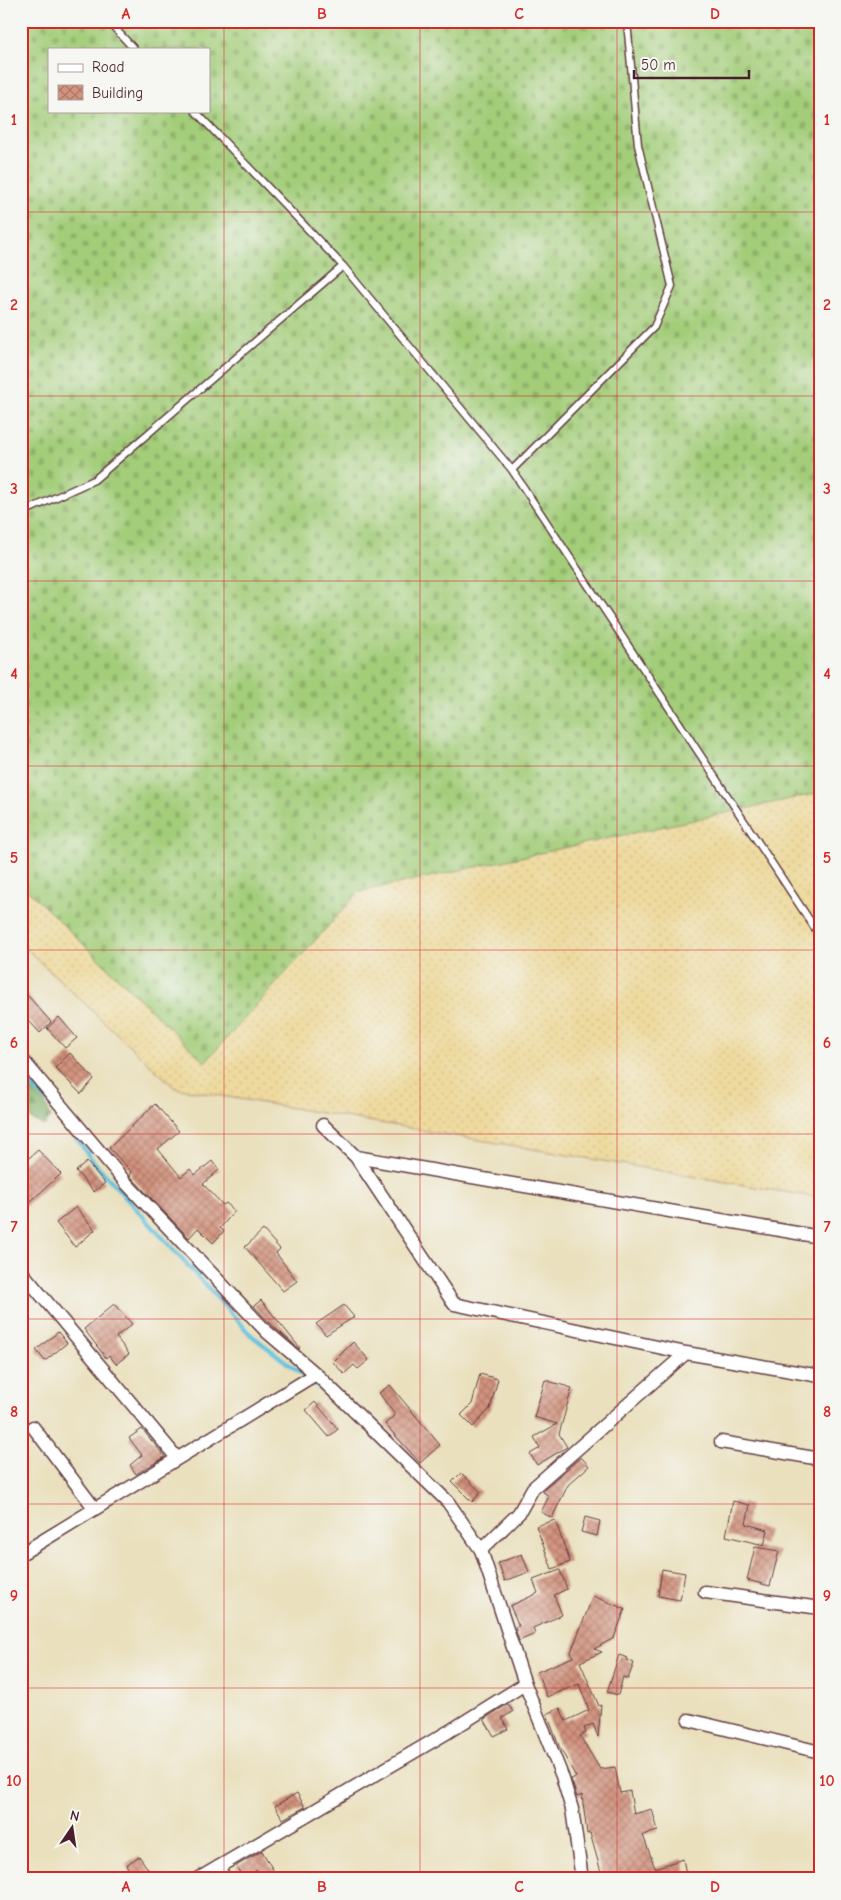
<svg xmlns="http://www.w3.org/2000/svg" width="841" height="1900" viewBox="0 0 841 1900" font-family="'Comic Neue',sans-serif">
<style>
.forest{fill:url(#forest-firs);stroke:#66684a}
.sand{fill:url(#sand-dots);stroke:#9c7c64;fill-rule:evenodd}
.cemetery{fill:url(#cemetery-stones);stroke:#767652;fill-rule:evenodd}
.lines{fill:none;stroke-linecap:round;stroke-linejoin:round}
.stream{stroke:#61c2df;stroke-width:4.5}
.building{fill:url(#building-cross-hatch)}
.lane-casing{stroke:#623c41;stroke-width:9}
.street-casing{stroke:#623c41;stroke-width:15}
.lane{stroke:#fff;stroke-width:6}
.street{stroke:#fff;stroke-width:12}
.grid{fill:none;stroke:#d62828;stroke-width:1;stroke-opacity:0.55}
.neatline{fill:none;stroke:#d62828;stroke-width:2}
.grid-label{font-size:16px;text-anchor:middle;font-weight:bold;fill:#d62828}
</style>
<defs>
<pattern id="forest-firs" width="22" height="20" patternUnits="userSpaceOnUse" patternTransform="scale(1.25)"><rect width="22" height="20" fill="#82b069"/><path d="M5 1l3.5 6h-7zM16 11l3.5 6h-7z" fill="#6c8f57"/></pattern>
<pattern id="sand-dots" width="8" height="8" patternUnits="userSpaceOnUse" patternTransform="scale(1.25)"><rect width="8" height="8" fill="#eeda9e"/><path d="M2 2h.1M6 6h.1" fill="none" stroke="#cebb88" stroke-width="1.8" stroke-linecap="round"/></pattern>
<pattern id="cemetery-stones" width="16" height="16" patternUnits="userSpaceOnUse" patternTransform="scale(1.25)"><rect width="16" height="16" fill="#a3cd79"/><path d="M2 7V4a2 2 0 0 1 4 0v3zM10 15v-3a2 2 0 0 1 4 0v3z" fill="#8eb069"/></pattern>
<pattern id="building-cross-hatch" width="8" height="8" patternUnits="userSpaceOnUse" patternTransform="scale(1.25)"><rect width="8" height="8" fill="#d2937e"/><path d="M0 0l8 8M0 8l8-8" fill="none" stroke="#ac7767"/></pattern>
</defs>
<rect width="100%" height="100%" fill="#f6f6f2"/>
<filter id="ink" filterUnits="userSpaceOnUse"><feTurbulence type="fractalNoise" baseFrequency=".02" numOctaves="2"/><feDisplacementMap in="SourceGraphic" scale="10" xChannelSelector="R" yChannelSelector="G"/><feConvolveMatrix kernelMatrix="1 2 1 2 8 2 1 2 1" color-interpolation-filters="sRGB"/></filter>
<filter id="wash" filterUnits="userSpaceOnUse"><feTurbulence type="fractalNoise" baseFrequency=".0096" numOctaves="4" result="noise"/><feDisplacementMap in="SourceGraphic" scale="20" xChannelSelector="R" yChannelSelector="G"/><feGaussianBlur stdDeviation="1.12" result="paint"/><feColorMatrix in="noise" values="0 0 0 0 0 0 0 0 0 0 0 0 0 0 0 0 0 1.4 0 .05"/><feComposite in="paint" operator="in"/></filter>
<g filter="url(#wash)">
<rect width="100%" height="100%" fill="#eae0bd"/>
<path class="forest" d="M 21,1066 L 36,1083 L 51,1117 L 44,1126 L 27,1117 L 21,1112 Z"/>
<path class="sand" d="M 21,21 L 820,21 L 820,1198 L 175,1088 L 21,944 ZM 49,49 L 209,49 L 209,111 L 49,111 Z"/>
<path class="cemetery" d="M 21,21 L 820,21 L 820,791 L 814,794 L 359,892 L 205,1062 L 21,884 ZM 49,49 L 209,49 L 209,111 L 49,111 Z"/>
<g class="lines">
<path class="stream" d="M 21,1076 L 54,1107 L 92,1160 L 251,1335 L 324,1391"/>
</g>
<g id="blocks">
<path class="building" d="M 21,988 L 51,1022 L 40,1033 L 21,1012 Z
M 59,1017 L 77,1038 L 65,1048 L 47,1028 Z
M 70,1053 L 94,1079 L 81,1094 L 55,1068 Z
M 155,1104 L 179,1131 L 158,1149 L 181,1177 L 190,1169 L 195,1175 L 212,1161 L 219,1170 L 203,1184 L 223,1205 L 226,1203 L 235,1211 L 220,1228 L 224,1231 L 213,1243 L 198,1228 L 189,1238 L 133,1179 L 130,1175 L 132,1172 L 109,1148 Z
M 38,1150 L 61,1174 L 21,1210 L 21,1165 Z
M 87,1162 L 105,1183 L 94,1192 L 76,1171 Z
M 76,1207 L 95,1230 L 75,1247 L 56,1223 Z
M 263,1230 L 280,1249 L 276,1253 L 297,1281 L 283,1291 L 245,1247 Z
M 261,1300 L 300,1348 L 299,1349 L 273,1326 L 254,1306 Z
M 114,1304 L 132,1324 L 116,1337 L 129,1354 L 116,1364 L 109,1355 L 106,1358 L 84,1329 Z
M 344,1305 L 354,1317 L 326,1335 L 316,1324 Z
M 58,1332 L 67,1343 L 45,1361 L 36,1350 Z
M 353,1342 L 369,1360 L 358,1369 L 354,1365 L 344,1374 L 333,1362 Z
M 480,1374 L 498,1379 L 490,1409 L 473,1427 L 461,1415 L 472,1404 Z
M 545,1380 L 572,1388 L 559,1434 L 567,1447 L 537,1465 L 530,1454 L 540,1448 L 534,1437 L 557,1424 L 534,1417 Z
M 390,1385 L 440,1445 L 420,1463 L 385,1424 L 395,1415 L 379,1393 Z
M 315,1402 L 338,1429 L 329,1437 L 306,1410 Z
M 142,1429 L 165,1457 L 136,1474 L 130,1465 L 142,1455 L 129,1438 Z
M 581,1457 L 589,1466 L 568,1485 L 552,1518 L 541,1512 L 549,1496 L 543,1492 L 545,1488 Z
M 461,1473 L 481,1492 L 472,1502 L 452,1482 Z
M 733,1501 L 750,1505 L 746,1524 L 768,1530 L 764,1545 L 726,1536 Z
M 585,1517 L 600,1521 L 597,1536 L 581,1532 Z
M 555,1520 L 570,1562 L 552,1569 L 536,1526 Z
M 755,1547 L 779,1551 L 770,1586 L 747,1580 Z
M 522,1554 L 529,1572 L 505,1581 L 498,1563 Z
M 662,1569 L 685,1573 L 680,1600 L 658,1596 Z
M 560,1570 L 567,1589 L 554,1595 L 562,1615 L 533,1628 L 535,1634 L 519,1641 L 515,1627 L 519,1626 L 510,1606 L 538,1593 L 533,1580 Z
M 593,1596 L 625,1609 L 614,1638 L 594,1649 L 602,1652 L 580,1662 L 599,1706 L 601,1705 L 598,1737 L 593,1724 L 584,1728 L 586,1733 L 580,1736 L 600,1769 L 615,1767 L 620,1793 L 630,1791 L 634,1814 L 652,1809 L 658,1831 L 643,1835 L 655,1868 L 683,1859 L 687,1879 L 603,1879 L 590,1833 L 587,1834 L 582,1795 L 577,1797 L 571,1779 L 576,1777 L 559,1746 L 547,1714 L 560,1708 L 566,1721 L 589,1710 L 579,1684 L 547,1697 L 537,1672 L 573,1657 L 571,1652 Z
M 619,1655 L 628,1658 L 627,1660 L 634,1663 L 628,1679 L 623,1677 L 618,1695 L 607,1692 Z
M 508,1704 L 513,1712 L 502,1718 L 508,1729 L 494,1736 L 484,1719 Z
M 297,1793 L 305,1807 L 283,1819 L 275,1806 Z
M 262,1851 L 276,1875 L 269,1879 L 262,1879 L 257,1870 L 243,1878 L 236,1866 Z
M 139,1856 L 155,1879 L 135,1879 L 126,1865 Z"/>
</g>
</g>
<g filter="url(#ink)">
<use href="#blocks" fill-opacity="0" stroke="#623c41" stroke-width="1"/>
<g class="lines">
<defs>
<path id="lane" d="M 108,21 L 134,49
M 195,111 L 343,266 L 512,470 L 820,936
M 512,470 L 654,327 L 672,286 L 638,145 L 627,21
M 21,513 L 94,480 L 343,266"/>
<path id="street" d="M 21,1058 L 127,1184 L 267,1332 L 316,1374 L 448,1502 L 481,1550 L 525,1684 L 562,1776 L 572,1809 L 582,1879
M 323,1125 L 356,1157 L 454,1304 L 686,1353 L 820,1376
M 356,1157 L 820,1237
M 21,1271 L 177,1458
M 33,1427 L 95,1509
M 721,1442 L 820,1459
M 481,1550 L 519,1513 L 533,1488 L 686,1353
M 21,1554 L 316,1374
M 705,1592 L 820,1608
M 689,1720 L 820,1752
M 218,1867 L 225,1879
M 198,1879 L 448,1732 L 525,1684"/>
</defs>
<use href="#lane" class="lane-casing"/>
<use href="#street" class="street-casing"/>
<use href="#lane" class="lane"/>
<use href="#street" class="street"/>
</g>
</g>
<path class="grid" d="M 224,21 L 224,1879M 420,21 L 420,1879M 617,21 L 617,1879M 21,212 L 820,212M 21,396 L 820,396M 21,581 L 820,581M 21,766 L 820,766M 21,950 L 820,950M 21,1134 L 820,1134M 21,1319 L 820,1319M 21,1504 L 820,1504M 21,1688 L 820,1688"/>
<rect width="841" height="1900" fill="none" stroke="#f6f6f2" stroke-width="55"/>
<rect x="48" y="48" width="162" height="65" fill="#f6f6f2" stroke="#b1a0a2"/>
<rect x="58" y="64" width="25" height="8" fill="#ffffff" stroke="#b1a0a2"/>
<text x="92" y="72" font-size="15" fill="#4a1f2b">Road</text>
<rect x="58" y="85" width="25" height="15" fill="url(#building-cross-hatch)" stroke="#b1a0a2"/>
<text x="92" y="98" font-size="15" fill="#4a1f2b">Building</text>
<g transform="translate(72 1828) rotate(13)" stroke="#f6f6f2" stroke-width="4" paint-order="stroke">
<path d="M0-4L9 19L0 12L-9 19Z" fill="#4a1f2b"/>
<text y="-8" font-size="14" font-weight="bold" text-anchor="middle" fill="#4a1f2b">N</text>
</g>
<path d="M634 70v8h115v-8" fill="none" stroke="#4a1f2b" stroke-width="2.5"/>
<text x="641" y="70" font-size="15" fill="#4a1f2b" stroke="#f6f6f2" stroke-width="4" paint-order="stroke">50 m</text>
<rect x="28" y="28" width="786" height="1844" class="neatline"/>
<g class="grid-label">
<text x="126" y="19">A</text>
<text x="322" y="19">B</text>
<text x="519" y="19">C</text>
<text x="715" y="19">D</text>
<text x="14" y="125">1</text>
<text x="827" y="125">1</text>
<text x="14" y="310">2</text>
<text x="827" y="310">2</text>
<text x="14" y="494">3</text>
<text x="827" y="494">3</text>
<text x="14" y="679">4</text>
<text x="827" y="679">4</text>
<text x="14" y="863">5</text>
<text x="827" y="863">5</text>
<text x="14" y="1048">6</text>
<text x="827" y="1048">6</text>
<text x="14" y="1232">7</text>
<text x="827" y="1232">7</text>
<text x="14" y="1417">8</text>
<text x="827" y="1417">8</text>
<text x="14" y="1601">9</text>
<text x="827" y="1601">9</text>
<text x="14" y="1786">10</text>
<text x="827" y="1786">10</text>
<text x="126" y="1892">A</text>
<text x="322" y="1892">B</text>
<text x="519" y="1892">C</text>
<text x="715" y="1892">D</text>
</g>
</svg>
